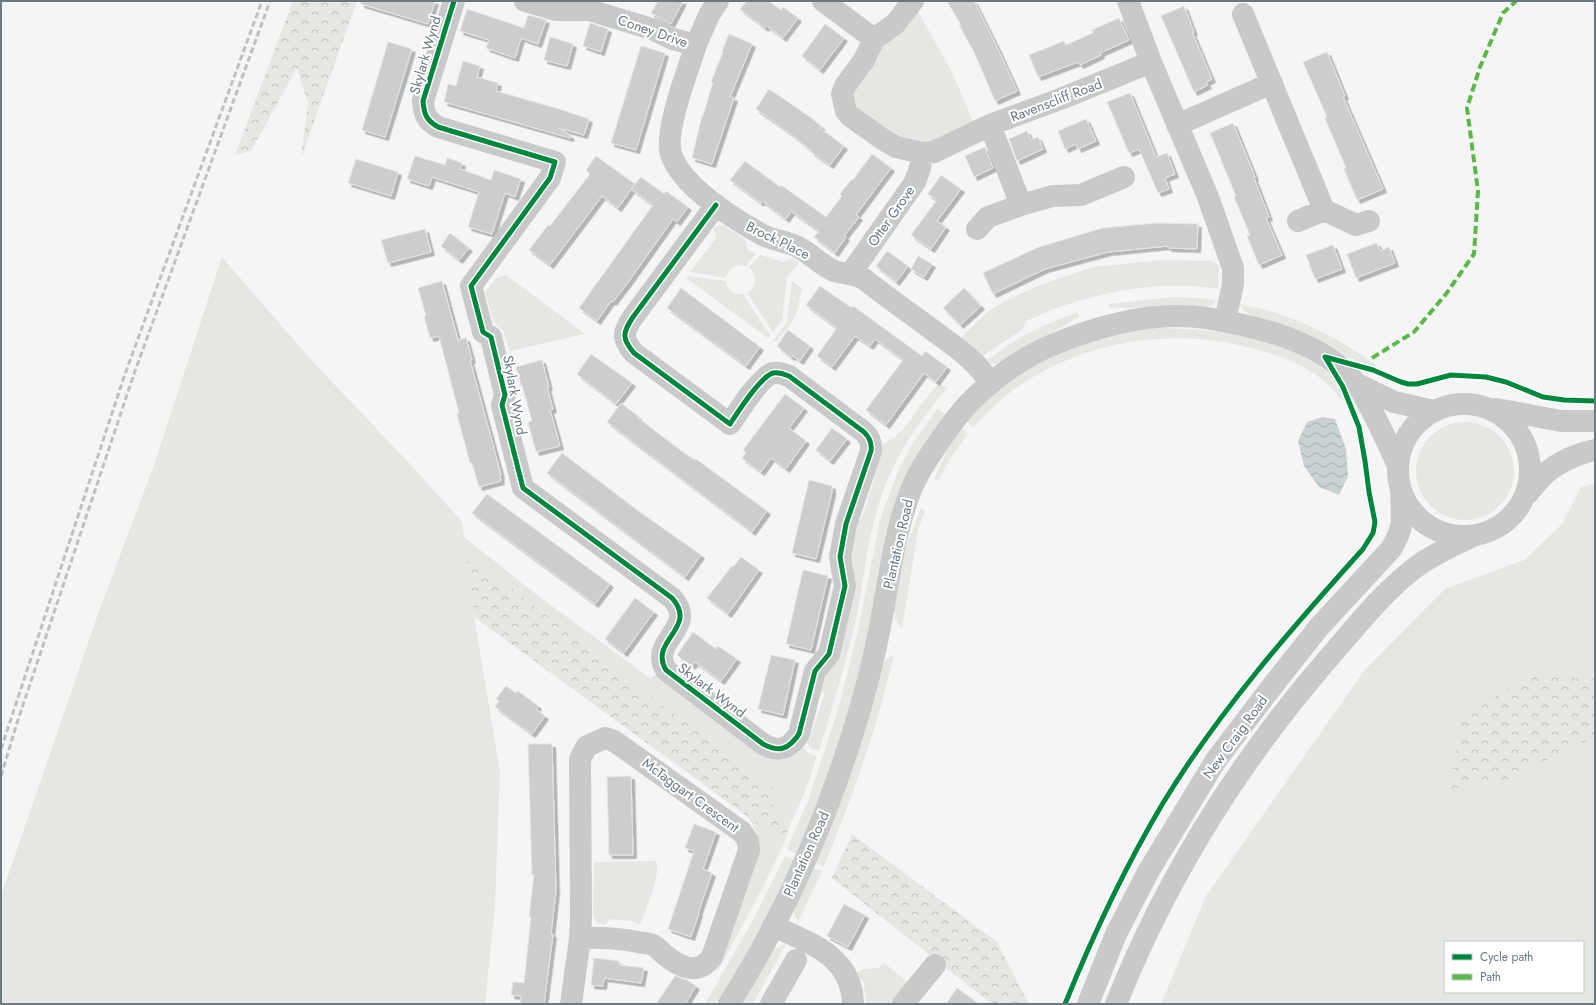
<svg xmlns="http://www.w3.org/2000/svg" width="1596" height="1005" viewBox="0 0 1596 1005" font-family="Jost,sans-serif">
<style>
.green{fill:#e4e7e2;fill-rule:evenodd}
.forest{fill:url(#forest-crowns)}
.water{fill:url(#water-waves)}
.building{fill:#cccdce;stroke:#e4e4e4;filter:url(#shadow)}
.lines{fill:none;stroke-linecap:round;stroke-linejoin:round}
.minor{stroke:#c8caca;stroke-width:22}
.rail{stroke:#bfc0c1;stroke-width:3;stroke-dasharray:6 3;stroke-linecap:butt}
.quiet{stroke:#58b947;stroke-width:4;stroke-dasharray:8 4;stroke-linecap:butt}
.cycleway-casing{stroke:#fff;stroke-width:8}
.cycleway{stroke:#00873e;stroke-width:5}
.labels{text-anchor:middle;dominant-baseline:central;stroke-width:4;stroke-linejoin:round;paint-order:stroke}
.street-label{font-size:14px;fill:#697882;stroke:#fff}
</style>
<defs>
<pattern id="forest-crowns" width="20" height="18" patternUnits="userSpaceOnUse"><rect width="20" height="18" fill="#e4e7e2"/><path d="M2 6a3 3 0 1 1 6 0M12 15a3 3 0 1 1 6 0" fill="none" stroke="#bdc0bd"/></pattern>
<pattern id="water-waves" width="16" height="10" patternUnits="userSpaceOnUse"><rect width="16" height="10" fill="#cad1d3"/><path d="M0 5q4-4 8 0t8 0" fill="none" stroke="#a8aeb1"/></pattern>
<filter id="shadow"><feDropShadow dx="3.5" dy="3.5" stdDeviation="0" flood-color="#0004"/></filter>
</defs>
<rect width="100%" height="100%" fill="#f5f5f5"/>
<path class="green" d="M 917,10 L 951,70 L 977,131 L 934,152 L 850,116 L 845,86 Z
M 722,225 L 745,239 L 748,250 L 756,254 L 746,266 C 737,263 728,268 726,278 L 690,272 L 716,238 L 714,228 Z
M 760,255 L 783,262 L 792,258 L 799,263 L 787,277 L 782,320 L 773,332 L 747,293 C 757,287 758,276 749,267 Z
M 222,257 L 313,362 L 411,465 L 462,522 L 464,537 L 537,595 L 650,678 L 659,673 L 727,726 L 802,744 L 807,753 L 817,756 L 804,794 L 791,822 L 772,812 L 776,790 L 670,711 L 466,553 L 474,617 L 500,771 L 495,904 L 485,1004 L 1,1004 L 1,896 L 98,614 L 154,465 Z
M 1162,260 L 1211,261 L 1219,265 L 1218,289 C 1169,281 1116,289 1069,304 C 1054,308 1040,315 1026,321 L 1023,329 L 981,357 L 961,338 L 986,313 L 996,306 L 1023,292 L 1051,281 L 1093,267 Z
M 506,275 L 585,334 L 510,351 L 503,330 L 494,323 L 485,292 L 496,278 Z
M 687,276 L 726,281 C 727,290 734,295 743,294 L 770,335 L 768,338 L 686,278 Z
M 792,281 L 803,289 C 798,296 800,304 797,311 C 793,323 784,332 777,341 L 772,342 L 787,322 Z
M 1171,297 L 1198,298 L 1217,300 L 1212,305 L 1206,307 L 1109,308 L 1109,304 Z
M 1240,304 C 1255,308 1271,310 1285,316 C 1319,328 1350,346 1380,368 L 1346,357 L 1327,345 L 1256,318 L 1243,310 Z
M 1078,312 L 1079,317 L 1000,363 L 992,364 L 984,362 L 1019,338 L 1052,322 Z
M 1152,328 C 1204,329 1258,332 1304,357 C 1313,362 1322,367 1330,374 C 1337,382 1342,394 1346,404 C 1335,392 1324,379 1310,371 C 1292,360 1271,353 1251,348 C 1174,328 1096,339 1028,380 C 1009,391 989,411 973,427 L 966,421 L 982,403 L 1015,377 L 1048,357 L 1107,336 Z
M 939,384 L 947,388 C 913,428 888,467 875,517 C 866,551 863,586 856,619 C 846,664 832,708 819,751 L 810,748 L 806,741 L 810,739 L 824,694 L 818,679 L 853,523 L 862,518 L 875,477 L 871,467 L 877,448 L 894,438 L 908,424 L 920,405 Z
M 938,408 L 946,415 L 867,642 L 853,699 L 831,768 L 811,821 L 797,854 L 787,849 L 808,801 L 840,703 L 858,630 L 881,516 L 899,469 L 913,443 Z
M1416 471a49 49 0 1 1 98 0a49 49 0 1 1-98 0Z
M 961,428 L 968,434 L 950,459 L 938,481 L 934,479 L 955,434 Z
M 1595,484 L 1595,1004 L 1161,1004 L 1206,896 L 1364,671 L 1445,589 L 1524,560 L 1562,524 L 1581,487 ZM 1445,942 L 1583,942 L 1583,992 L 1445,992 Z
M 921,508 L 925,510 L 918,530 L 902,629 L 897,623 L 894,611 L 903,555 Z
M 894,654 C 878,727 852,797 824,866 L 814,862 L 882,666 L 886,660 Z
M 748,817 L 784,843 L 762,889 L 715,976 L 730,938 L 758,847 L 757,833 Z
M 785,856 L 794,860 L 755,939 L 725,992 L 715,1004 L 705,1004 L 752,922 Z
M 656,861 C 661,878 646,908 640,925 L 632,921 L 611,919 L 604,925 L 597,923 L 593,916 L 594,862 Z
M 812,868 L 822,871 L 798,922 L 795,917 L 794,909 Z
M 786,944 L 753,1004 L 740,1004 L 769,955 L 774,949 Z
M 884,963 L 912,985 L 896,1004 L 867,1004 L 863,980 L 855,976 L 854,973 L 867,968 L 869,969 L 878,968 Z"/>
<path class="forest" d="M 293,1 L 357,1 L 301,158 L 308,103 L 297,68 L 251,151 L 235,155 Z
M 466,553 L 670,711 L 776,790 L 772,812 L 791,822 L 784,843 L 474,617 Z
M 1527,676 L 1595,679 L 1595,737 L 1502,782 L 1449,790 L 1463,717 Z
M 852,834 L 997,942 L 1029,1004 L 992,1004 L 832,878 Z"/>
<path class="water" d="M 1322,417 L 1335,419 L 1346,449 L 1348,476 L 1339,495 L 1319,487 L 1304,466 L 1298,441 L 1307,422 Z"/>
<path class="building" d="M 361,1 L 435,1 L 428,24 L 361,4 Z
M 658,1 L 683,1 L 671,24 L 651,13 Z
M 747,1 L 769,1 L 781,10 L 783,7 L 798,18 L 783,38 L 767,26 L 765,28 L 740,9 Z
M 947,1 L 974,1 L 996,45 L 1017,91 L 995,101 L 974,52 L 959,25 L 961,25 Z
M 1184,6 L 1194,32 L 1192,32 L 1212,79 L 1206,82 L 1208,85 L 1194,92 L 1161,16 Z
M 467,9 L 524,28 L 528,15 L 546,20 L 538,44 L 521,38 L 515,58 L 486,48 L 489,40 L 460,31 Z
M 1119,18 L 1129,40 L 1100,53 L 1101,55 L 1080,65 L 1078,62 L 1038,77 L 1029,55 L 1064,41 L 1066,45 L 1093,33 L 1092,30 Z
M 590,23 L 608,29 L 601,52 L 583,46 Z
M 825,24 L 844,38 L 820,70 L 802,56 Z
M 729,34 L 752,44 L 730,97 L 734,98 L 712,164 L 692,158 L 702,116 L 703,116 L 713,82 L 711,82 L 723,52 L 722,51 Z
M 550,37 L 573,44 L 567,66 L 544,60 Z
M 388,42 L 412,49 L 385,137 L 362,130 Z
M 641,46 L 665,53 L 636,150 L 611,143 Z
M 1327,52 L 1345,96 L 1343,97 L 1383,189 L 1357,200 L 1344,169 L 1346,168 L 1325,118 L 1327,117 L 1303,62 Z
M 463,61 L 480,66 L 477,77 L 498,83 L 496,91 L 559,109 L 589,119 L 584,135 L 559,128 L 571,136 L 570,138 L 444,102 L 448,84 L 456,86 Z
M 769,89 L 810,117 L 822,127 L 820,128 L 844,146 L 830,165 L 811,152 L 812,151 L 791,134 L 756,109 Z
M 1130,93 L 1156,157 L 1167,153 L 1175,174 L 1165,178 L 1169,189 L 1158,193 L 1139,149 L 1129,153 L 1107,102 Z
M 1086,119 L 1096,141 L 1078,149 L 1076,144 L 1065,149 L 1058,131 Z
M 1233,123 L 1255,177 L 1254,178 L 1269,217 L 1266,218 L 1282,255 L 1259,265 L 1247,236 L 1250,235 L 1234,197 L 1236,196 L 1210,133 Z
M 1027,131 L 1031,140 L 1038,137 L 1043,149 L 1017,161 L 1009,139 Z
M 985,147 L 993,168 L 974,177 L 965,156 Z
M 872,154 L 891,168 L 856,215 L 859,217 L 844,236 L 846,237 L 835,253 L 814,237 L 819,231 L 791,211 L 786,219 L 762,201 L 761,203 L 730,180 L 745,161 L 780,187 L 781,185 L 826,217 L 842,196 L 840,194 L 852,179 L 853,180 Z
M 415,156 L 445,165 L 447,158 L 462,163 L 460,169 L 491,180 L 494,170 L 521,179 L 515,197 L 505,193 L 492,234 L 468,227 L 479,192 L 432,177 L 429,186 L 407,179 Z
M 596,156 L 635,184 L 618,208 L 602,196 L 550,265 L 529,250 L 548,225 L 550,226 L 590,174 L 586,170 Z
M 356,159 L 398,172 L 391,196 L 348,183 Z
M 941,175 L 961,189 L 937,221 L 946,227 L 931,249 L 911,235 L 937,200 L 928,194 Z
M 641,177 L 664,194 L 666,191 L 688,207 L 677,222 L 673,219 L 629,281 L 613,302 L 611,301 L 597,321 L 579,308 L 653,205 L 631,189 Z
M 1156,223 L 1198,224 L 1197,249 L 1168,248 L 1168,246 L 1108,252 L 1045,269 L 993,294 L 983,273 L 1039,247 L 1066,239 L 1103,228 Z
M 425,229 L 431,252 L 388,263 L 381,240 Z
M 450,233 L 469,248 L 459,260 L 441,246 Z
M 1377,243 L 1380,251 L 1389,247 L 1395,263 L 1356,278 L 1347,254 Z
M 1333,245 L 1342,269 L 1315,279 L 1306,255 Z
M 887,251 L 908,266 L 896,282 L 876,266 Z
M 918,256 L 932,264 L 924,277 L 911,269 Z
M 442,281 L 458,340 L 466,338 L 472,360 L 470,360 L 501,475 L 500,475 L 501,481 L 479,487 L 472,463 L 470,463 L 457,414 L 459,413 L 439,336 L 430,338 L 424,316 L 426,316 L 418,288 Z
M 820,286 L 852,308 L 853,306 L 922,356 L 925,351 L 947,367 L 936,382 L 924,373 L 886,425 L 866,410 L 903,360 L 875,339 L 870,346 L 855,336 L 832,367 L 817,356 L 837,328 L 806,305 Z
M 681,288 L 760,347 L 746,366 L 667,308 Z
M 964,288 L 981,306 L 960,325 L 943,308 Z
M 788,330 L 810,346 L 800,361 L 793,356 L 791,357 L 777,346 Z
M 591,354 L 632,383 L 616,404 L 577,374 Z
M 542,360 L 549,387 L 547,387 L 553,409 L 550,410 L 560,446 L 536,452 L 528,422 L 532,421 L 522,385 L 521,385 L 516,367 Z
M 785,394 L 804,408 L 789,428 L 806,441 L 786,469 L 771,458 L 761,472 L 742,458 L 746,453 L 743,450 Z
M 621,403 L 639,417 L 638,418 L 684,453 L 695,460 L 696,459 L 767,511 L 752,532 L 607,422 Z
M 832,428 L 847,439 L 830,461 L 816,450 Z
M 562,453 L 637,510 L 701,555 L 685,577 L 547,473 Z
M 809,480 L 832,486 L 832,492 L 816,559 L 792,553 Z
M 487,494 L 610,584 L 595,604 L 472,513 Z
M 741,557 L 759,570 L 728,614 L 707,598 L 732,566 L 733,567 Z
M 803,570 L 828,576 L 811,650 L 786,644 Z
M 635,598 L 654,612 L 624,653 L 605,639 Z
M 693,632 L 716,649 L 718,646 L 737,659 L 721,681 L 695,662 L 692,666 L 677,655 Z
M 771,655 L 795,660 L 783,715 L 758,709 Z
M 506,686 L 516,693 L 518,691 L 538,706 L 536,709 L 545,716 L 532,734 L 495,707 L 499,701 L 496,699 Z
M 528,744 L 552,744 L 556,891 L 551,934 L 553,934 L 544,1004 L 520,1004 L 521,996 L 511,995 L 513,982 L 524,983 L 531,917 L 529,917 L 534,874 L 532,875 Z
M 631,776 L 633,855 L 609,855 L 607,777 Z
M 694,824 L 716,832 L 703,869 L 712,873 L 698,913 L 699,913 L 691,937 L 668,929 L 694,851 L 685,848 Z
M 844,904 L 865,915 L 848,947 L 827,936 Z
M 594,958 L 619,961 L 619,965 L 644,968 L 641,983 L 604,978 L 603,986 L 591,985 Z
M 675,976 L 687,980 L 696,986 L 685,1004 L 656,1004 Z
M 957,988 L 979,1004 L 946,1004 Z"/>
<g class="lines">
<path class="minor" d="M 454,1 L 423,101 C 424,114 426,120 438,127 L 555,162 L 550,178 L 471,286 L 483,332 L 491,337 L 505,395 L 502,405 L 523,488 L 672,598 C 699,628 648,641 666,670 L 763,744 C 779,753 789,749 799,734 L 815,671 L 829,654 L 845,586 L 840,557 L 846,524 L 871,451 C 872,443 870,438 864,432 L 789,376 C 784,374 778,372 773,373 C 760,377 738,412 730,424 L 634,353 C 621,338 623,332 633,317 L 716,205
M 525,1 L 556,10 L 589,10 L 652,29 L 673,39 L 696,45 C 688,70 664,131 671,154 C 681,186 735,220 763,235 C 774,241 787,241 798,247 C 811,254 821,265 834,271 C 845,275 852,272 864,279 C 884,295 905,310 926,325 C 948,342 977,359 990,384
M 823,1 L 874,39
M 1128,1 L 1151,62 L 1208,197 L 1233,268 L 1233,284 L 1225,321
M 1243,14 L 1324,210
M 874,39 L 864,60 L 845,86 L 842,94 L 846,111 L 850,116 L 881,138 L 896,147 L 922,153 L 934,152 L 990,125 L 1063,98 L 1151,62
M 874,39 L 895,24 L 913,1
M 696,45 L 709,15 L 718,1
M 990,125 L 1021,205
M 1177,125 L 1272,83
M 1298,221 L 1324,210 L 1356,225 L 1369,221
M 977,229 L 988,217 L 1021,205 L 1053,196 L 1081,195 L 1124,177
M 851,273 L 915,182 L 920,168 L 922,153
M 1357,384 L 1394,402 L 1434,411
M1398 470a66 66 0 1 1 132 0a66 66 0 1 1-132 0Z
M 1496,409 L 1561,421 L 1595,421
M 1526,495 C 1533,488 1539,479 1547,472 C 1559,462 1579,453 1595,450
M 773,926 C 810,943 852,956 853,1004
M 571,1004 L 580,938 L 581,915 L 580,759 L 587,746 L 605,738 L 614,741 L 742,832 L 748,841 L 749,850 L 712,957 C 698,976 681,968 665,955 C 661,952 657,947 653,945 C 649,943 642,943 638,942 C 618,938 600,937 580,938
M 729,1004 C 779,925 819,837 848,748 C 862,705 874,661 882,616 C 890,574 895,530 911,490 C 918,472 930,455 941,439 C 951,425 961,410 974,398 C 999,374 1030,353 1062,341 C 1108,323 1157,311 1206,318 C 1256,326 1322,341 1355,382 C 1360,388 1364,395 1367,402 C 1379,423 1388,444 1398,466
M 771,1004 L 796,960
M 903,1004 L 935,965
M 1088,1004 L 1116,934 L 1148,872 L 1216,760 L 1277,680 L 1319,627 L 1391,549 C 1405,527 1402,516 1401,491
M 1116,1004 C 1167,876 1242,757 1333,653 C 1358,624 1382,594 1412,570 C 1430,556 1452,546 1473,536"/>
<path class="rail" d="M 1,749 L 125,374 L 262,1
M 1,776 L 17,723 L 135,371 L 270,1"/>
<path class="quiet" d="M 1372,358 L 1414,332 L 1446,294 L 1474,254 L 1478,191 L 1467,108 L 1480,67 L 1503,13 L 1516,1"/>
<defs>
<path id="cycleway" d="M 454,1 L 423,101 C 424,114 426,120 438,127 L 555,162 L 550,178 L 471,286 L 483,332 L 491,337 L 505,395 L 502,405 L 523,488 L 672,598 C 699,628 648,641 666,670 L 763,744 C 779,753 789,749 799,734 L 815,671 L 829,654 L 845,586 L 840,557 L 846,524 L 871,451 C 872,443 870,438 864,432 L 789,376 C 784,374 778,372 773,373 C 760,377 738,412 730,424 L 634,353 C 621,338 623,332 633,317 L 716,205
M 1325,357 L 1373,370 L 1401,382 L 1408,384 L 1417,384 L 1451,375 L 1486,377 L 1506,382 L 1543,397 L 1564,400 L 1595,401
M 1065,1004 C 1093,935 1125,867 1163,803 C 1219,711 1291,629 1363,549 L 1373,533 L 1375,522 L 1369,492 L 1365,461 L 1359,427 L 1343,387 L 1325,357"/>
</defs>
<use href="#cycleway" class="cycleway-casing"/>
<use href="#cycleway" class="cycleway"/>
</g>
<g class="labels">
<g class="street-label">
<text transform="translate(653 31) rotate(19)">Coney Drive</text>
<text transform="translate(425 55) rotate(-74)">Skylark Wynd</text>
<text transform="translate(1056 100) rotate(-21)">Ravenscliff Road</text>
<text transform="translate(891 216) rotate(-55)">Otter Grove</text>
<text transform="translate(778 240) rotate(26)">Brock Place</text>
<text transform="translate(515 395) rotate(80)">Skylark Wynd</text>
<text transform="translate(898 544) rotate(-77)">Plantation Road</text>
<text transform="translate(712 690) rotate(37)">Skylark Wynd</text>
<text transform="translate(1235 737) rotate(-54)">New Craig Road</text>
<text transform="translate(691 795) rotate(36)">McTaggart Crescent</text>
<text transform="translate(806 854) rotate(-66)">Plantation Road</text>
</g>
</g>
<rect width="1596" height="1005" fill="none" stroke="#697882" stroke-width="4"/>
<rect x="1444" y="941" width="140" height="52" fill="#ffffff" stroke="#c3c9cd"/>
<rect x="1452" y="954" width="20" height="6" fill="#00873e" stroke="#c3c9cd"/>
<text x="1480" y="961" font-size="12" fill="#697882">Cycle path</text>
<rect x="1452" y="974" width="20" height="6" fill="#58b947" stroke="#c3c9cd"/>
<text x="1480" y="981" font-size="12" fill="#697882">Path</text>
</svg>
